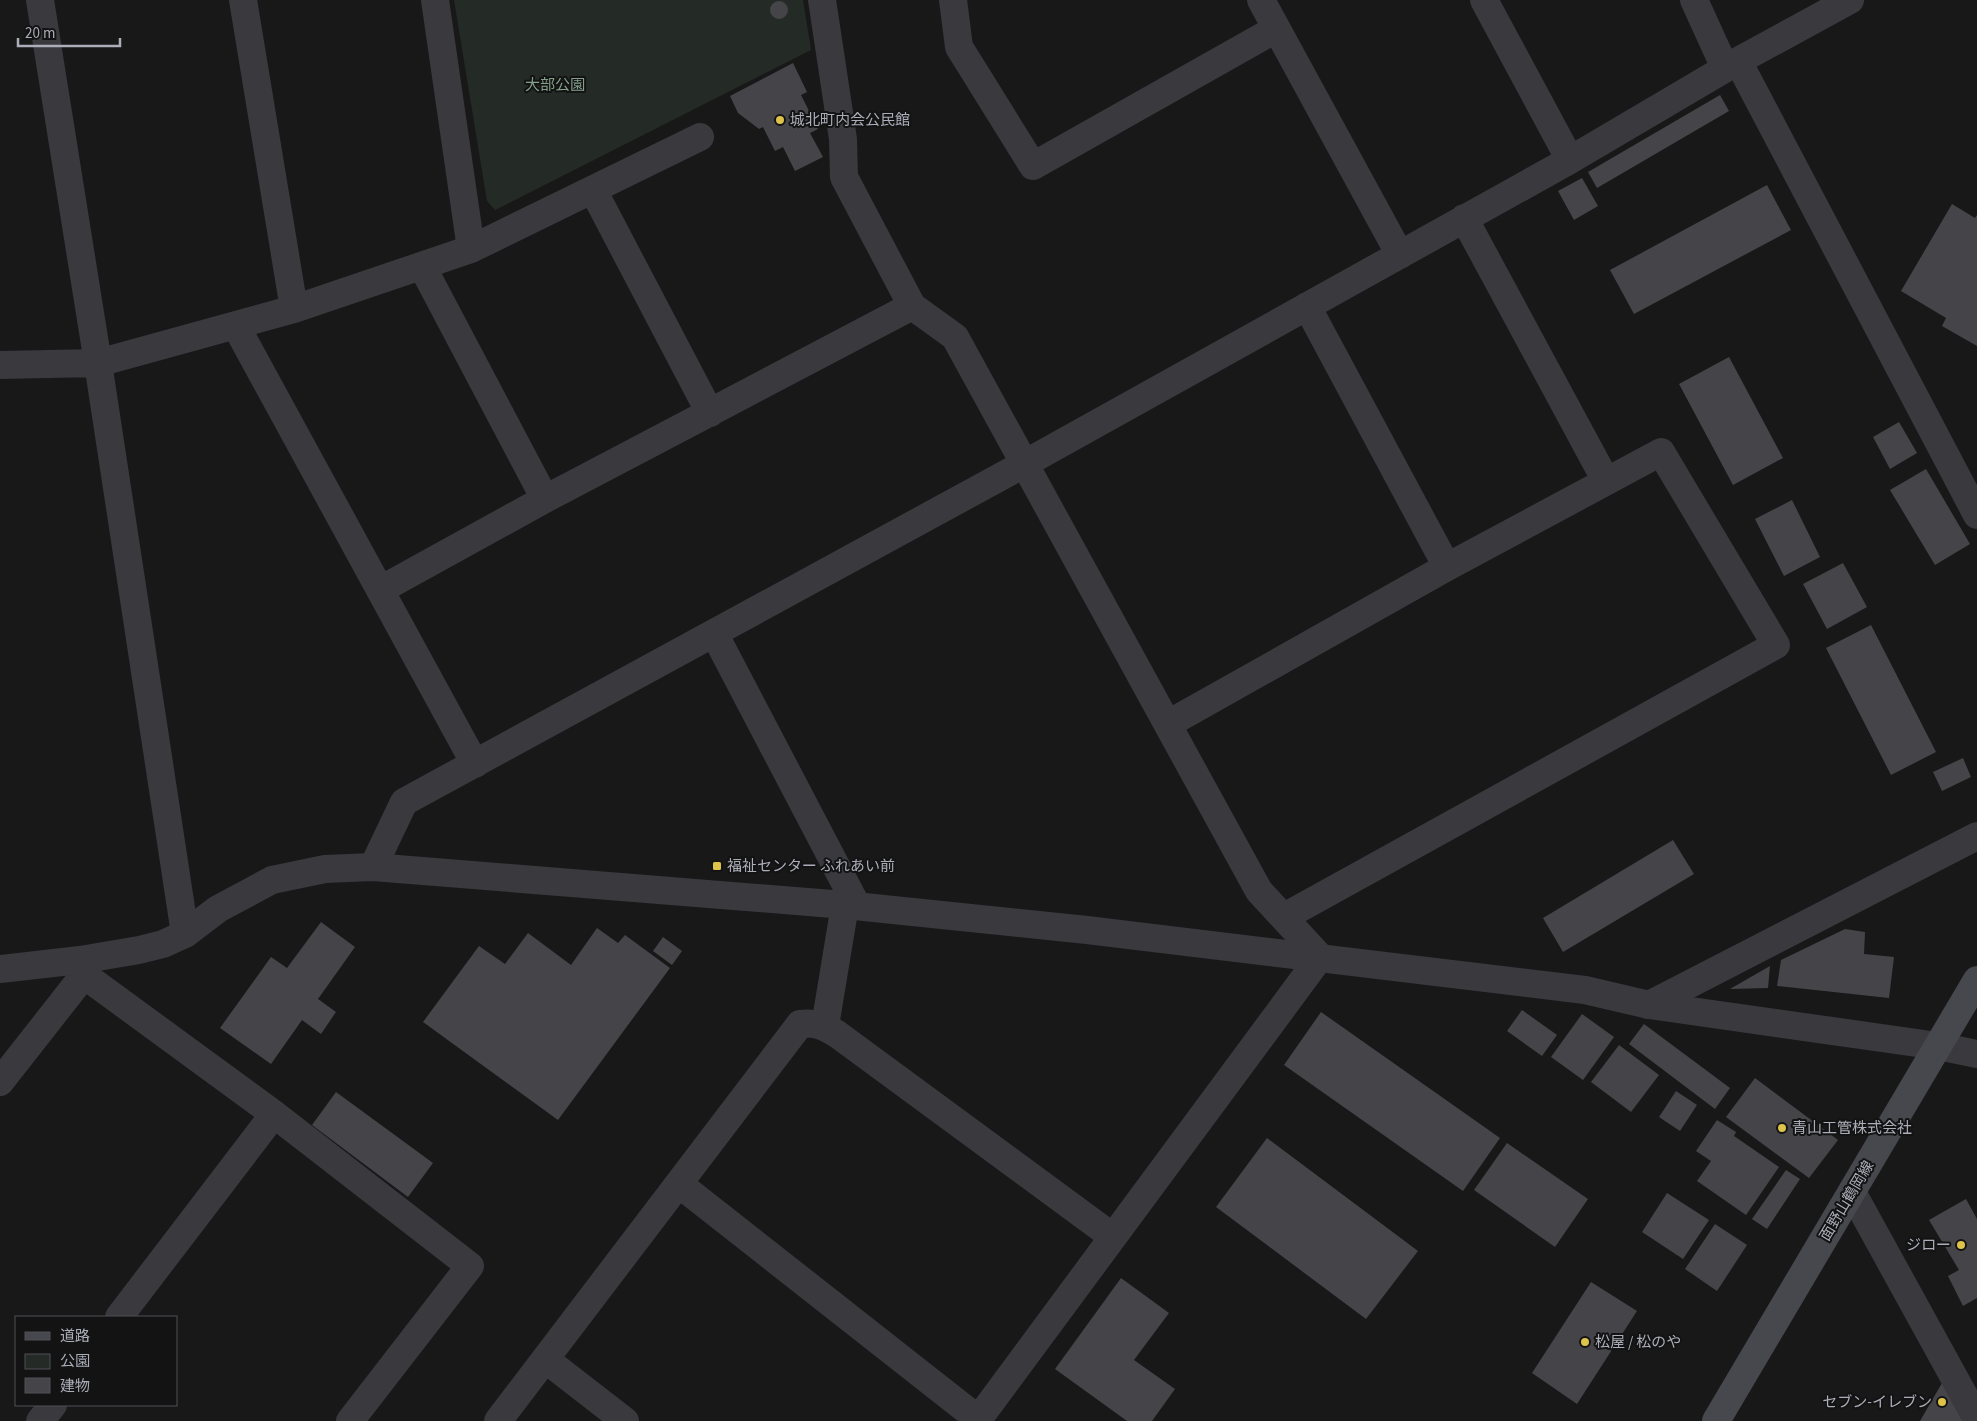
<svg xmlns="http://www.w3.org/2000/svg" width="1977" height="1421" viewBox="0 0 1977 1421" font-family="'Source Sans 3','Noto Sans JP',sans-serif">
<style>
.green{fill:#242b26}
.building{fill:#454549}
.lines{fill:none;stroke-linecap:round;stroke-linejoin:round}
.minor{stroke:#39393e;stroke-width:28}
.tertiary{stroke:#39393e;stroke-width:28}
.secondary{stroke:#47484e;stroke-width:28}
.poi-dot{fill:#dec34b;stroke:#131314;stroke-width:2}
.labels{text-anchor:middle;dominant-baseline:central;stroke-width:4;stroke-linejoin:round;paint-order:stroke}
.park-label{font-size:15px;fill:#84a08b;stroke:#131314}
.poi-label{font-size:15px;fill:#abadb8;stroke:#131314;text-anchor:start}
.street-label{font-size:15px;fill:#abadb8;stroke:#131314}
</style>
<rect width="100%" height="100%" fill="#181819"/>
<path class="green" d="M 454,0 L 803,0 L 811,50 L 495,210 L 487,201 Z"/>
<path class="building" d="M770 10a9 9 0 1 1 18 0a9 9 0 1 1-18 0Z
M 793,63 L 807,92 L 801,95 L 818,129 L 810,133 L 823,157 L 795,171 L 783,147 L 775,151 L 763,127 L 759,129 L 738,113 L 730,96 Z
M 1720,95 L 1729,111 L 1597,188 L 1588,172 Z
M 1582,178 L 1598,206 L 1574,220 L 1558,191 Z
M 1767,185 L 1791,230 L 1634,314 L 1610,270 Z
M 1952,204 L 1975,218 L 1977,215 L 1977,346 L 1942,326 L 1946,318 L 1901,291 Z
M 1729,357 L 1783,458 L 1733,485 L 1679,384 Z
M 1899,422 L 1917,453 L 1890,469 L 1873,437 Z
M 1926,469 L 1970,544 L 1935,565 L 1890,490 Z
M 1792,500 L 1820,557 L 1784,576 L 1755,519 Z
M 1843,563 L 1867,607 L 1827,629 L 1803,584 Z
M 1871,625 L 1936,752 L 1891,775 L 1826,648 Z
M 1963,758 L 1971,777 L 1942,791 L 1933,772 Z
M 1673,840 L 1694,874 L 1563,952 L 1543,918 Z
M 321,922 L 355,947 L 318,999 L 336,1012 L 321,1034 L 302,1020 L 271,1064 L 220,1028 L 271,957 L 287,968 Z
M 597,928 L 618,943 L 625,935 L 670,968 L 558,1120 L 423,1022 L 479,946 L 505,964 L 528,933 L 571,965 Z
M 1845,929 L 1865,932 L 1864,954 L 1894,957 L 1889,998 L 1777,986 L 1781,960 Z
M 663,937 L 682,951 L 672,965 L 653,951 Z
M 1770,966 L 1768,988 L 1730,989 Z
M 1522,1010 L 1557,1035 L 1542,1056 L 1507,1031 Z
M 1321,1012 L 1500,1138 L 1463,1191 L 1284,1065 Z
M 1582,1014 L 1614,1037 L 1583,1080 L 1551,1057 Z
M 1644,1024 L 1730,1088 L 1715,1109 L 1629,1044 Z
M 1619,1045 L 1659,1075 L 1631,1112 L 1591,1082 Z
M 1755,1078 L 1838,1140 L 1809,1178 L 1726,1117 Z
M 1676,1091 L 1697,1105 L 1680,1131 L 1659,1117 Z
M 336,1092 L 433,1163 L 408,1197 L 312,1125 Z
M 1717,1120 L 1736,1132 L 1734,1136 L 1779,1167 L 1746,1215 L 1697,1181 L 1711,1161 L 1696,1151 Z
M 1267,1138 L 1418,1251 L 1366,1319 L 1216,1207 Z
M 1507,1143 L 1588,1199 L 1555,1247 L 1474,1190 Z
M 1786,1170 L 1800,1179 L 1767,1229 L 1752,1219 Z
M 1667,1193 L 1709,1220 L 1683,1259 L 1642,1232 Z
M 1966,1199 L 1977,1219 L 1977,1298 L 1963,1306 L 1948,1276 L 1959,1270 L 1929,1220 Z
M 1715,1224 L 1747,1245 L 1717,1291 L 1685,1269 Z
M 1121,1278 L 1169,1313 L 1134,1360 L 1175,1389 L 1152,1421 L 1127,1421 L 1055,1369 Z
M 1591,1282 L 1637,1311 L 1577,1404 L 1532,1373 Z
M 1942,1383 L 1963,1421 L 1920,1421 Z"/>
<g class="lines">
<path class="minor" d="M 40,0 L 98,363 L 185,934
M 243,0 L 294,309
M 435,0 L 471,249
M 822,0 L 843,139 L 844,177 L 912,306 L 955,337 L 1259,891 L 1320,957 L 977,1421
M 953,0 L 959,47 L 1033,166 L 1276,29
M 1261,0 L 1400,255
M 1484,0 L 1570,160
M 1694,0 L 1725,68
M 1738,61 L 1977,515
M 593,190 L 710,413
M 1464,218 L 1606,481
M 422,266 L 545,499
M 1307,306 L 1447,567
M 236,326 L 475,764
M 0,365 L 98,363 L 294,309 L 471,249 L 700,137
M 380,590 L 545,499 L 912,306
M 714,633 L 857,906
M 1168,724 L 1447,567 L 1661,452 L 1776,645 L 1284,917
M 373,867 L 404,802 L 1024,464 L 1570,160 L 1738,61 L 1850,0
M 84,975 L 274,1114 L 470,1266 L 350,1421
M 1649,1005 L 1977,836
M 825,1026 L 845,905
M 0,1082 L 84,975 L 80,960
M 679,1184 L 978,1419
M 1852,1192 L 1977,1419
M 119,1317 L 274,1114
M 545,1359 L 625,1421
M 40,1421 L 53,1405
M 498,1421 L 800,1024 C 815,1022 824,1026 837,1034 L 1113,1237"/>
<path class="tertiary" d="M 0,969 L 80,960 L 139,950 L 163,944 L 185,934 L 218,909 L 272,880 L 325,869 L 373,867 L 845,905 L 1087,930 L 1585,990 L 1649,1005 L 1938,1046 L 1977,1054"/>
<path class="secondary" d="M 1716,1421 L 1977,980"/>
</g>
<g class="poi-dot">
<circle cx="780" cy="120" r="5"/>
<rect x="712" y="861" width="10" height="10" rx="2.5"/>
<circle cx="1782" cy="1128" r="5"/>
<circle cx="1961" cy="1245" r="5"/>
<circle cx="1585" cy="1342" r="5"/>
<circle cx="1942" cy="1402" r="5"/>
</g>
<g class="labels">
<g class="park-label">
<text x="555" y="85">大部公園</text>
</g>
<g class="poi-label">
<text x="790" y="120">城北町内会公民館</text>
<text x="727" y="866">福祉センター ふれあい前</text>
<text x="1792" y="1128">青山工管株式会社</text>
<text x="1951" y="1245" text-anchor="end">ジロー</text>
<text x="1595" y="1342">松屋 / 松のや</text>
<text x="1932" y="1402" text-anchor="end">セブン-イレブン</text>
</g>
<g class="street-label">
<text transform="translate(1847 1201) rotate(-59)">面野山鶴岡線</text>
</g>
</g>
<rect x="15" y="1316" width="162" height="90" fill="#131314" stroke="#505156"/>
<rect x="25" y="1332" width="25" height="8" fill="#47484e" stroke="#505156"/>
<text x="60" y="1341" font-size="15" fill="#abadb8">道路</text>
<rect x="25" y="1354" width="25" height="15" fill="#242b26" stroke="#505156"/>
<text x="60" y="1366" font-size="15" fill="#abadb8">公園</text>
<rect x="25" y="1378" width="25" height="15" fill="#454549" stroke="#505156"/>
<text x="60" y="1391" font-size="15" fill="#abadb8">建物</text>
<path d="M18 38v8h102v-8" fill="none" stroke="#abadb8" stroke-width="2.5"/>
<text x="25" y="38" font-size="15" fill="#abadb8" stroke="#131314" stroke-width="4" paint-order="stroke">20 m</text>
</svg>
